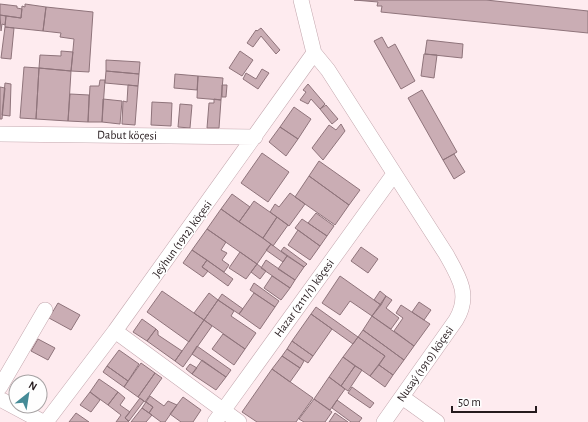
<svg xmlns="http://www.w3.org/2000/svg" width="588" height="422" viewBox="0 0 588 422" font-family="'Alegreya Sans',sans-serif">
<style>
.building{fill:#caadb4;stroke:#8f747b}
.lines{fill:none;stroke-linecap:round;stroke-linejoin:round}
.minor-casing{stroke:#c4a7ae;stroke-width:16}
.minor{stroke:#fff;stroke-width:15}
.labels{text-anchor:middle;dominant-baseline:central;stroke-width:3;stroke-linejoin:round;paint-order:stroke}
.street-label{font-size:12px;fill:#251a1d;stroke:#fefefe}
</style>
<rect width="100%" height="100%" fill="#feebef"/>
<path class="building" d="M 354,0 L 486,0 L 588,11 L 588,33 L 381,12 L 382,6 L 377,6 L 378,2 Z
M 0,4 L 17,6 L 17,8 L 22,9 L 21,18 L 0,15 Z
M 25,4 L 46,7 L 43,31 L 5,27 L 6,16 L 21,18 L 22,6 L 25,7 Z
M 46,7 L 93,12 L 89,72 L 71,71 L 74,39 L 60,37 L 61,33 L 43,31 Z
M 0,15 L 6,16 L 5,25 L 2,24 L 1,31 Z
M 5,27 L 14,28 L 11,59 L 1,58 Z
M 261,28 L 280,50 L 276,54 L 261,36 L 253,47 L 247,43 L 256,30 L 257,31 Z
M 382,37 L 388,48 L 395,44 L 415,81 L 401,89 L 374,41 Z
M 427,40 L 463,44 L 462,58 L 425,54 Z
M 61,51 L 73,52 L 71,71 L 39,68 L 40,55 L 61,56 Z
M 240,51 L 253,60 L 242,76 L 229,68 Z
M 424,54 L 437,55 L 434,78 L 421,76 Z
M 106,60 L 140,62 L 139,74 L 106,71 Z
M 24,67 L 39,68 L 36,119 L 20,118 Z
M 39,68 L 71,71 L 68,121 L 36,119 Z
M 262,69 L 269,73 L 258,89 L 243,79 L 246,73 L 256,79 Z
M 106,71 L 139,74 L 138,86 L 105,83 Z
M 175,74 L 198,76 L 197,90 L 174,88 Z
M 198,76 L 223,78 L 221,100 L 197,98 Z
M 100,80 L 105,80 L 102,122 L 88,122 L 90,86 L 99,86 Z
M 5,83 L 11,84 L 10,116 L 2,115 Z
M 308,84 L 325,104 L 320,109 L 311,99 L 308,104 L 300,100 L 306,92 L 303,90 Z
M 128,85 L 138,86 L 135,125 L 122,124 L 123,101 L 127,102 Z
M 222,85 L 227,85 L 226,97 L 222,97 Z
M 0,87 L 5,88 L 2,119 L 0,119 Z
M 422,90 L 457,152 L 443,160 L 408,98 Z
M 70,94 L 89,95 L 88,122 L 68,121 Z
M 103,99 L 122,101 L 120,124 L 102,122 Z
M 214,99 L 221,100 L 219,128 L 207,128 L 209,103 L 214,103 Z
M 152,102 L 172,103 L 171,126 L 151,125 Z
M 180,104 L 192,105 L 190,128 L 178,127 Z
M 326,105 L 338,119 L 332,124 L 320,109 Z
M 294,107 L 311,119 L 298,139 L 280,127 Z
M 341,124 L 345,131 L 323,160 L 312,148 L 329,125 L 336,130 Z
M 280,127 L 298,139 L 286,156 L 269,142 Z
M 262,153 L 289,172 L 268,202 L 241,183 Z
M 454,154 L 465,172 L 454,179 L 443,160 Z
M 319,161 L 360,190 L 349,205 L 309,176 Z
M 309,176 L 349,205 L 335,225 L 295,197 Z
M 290,193 L 305,204 L 289,226 L 270,212 L 275,204 L 279,207 Z
M 232,194 L 250,207 L 239,222 L 221,209 Z
M 254,201 L 277,217 L 263,238 L 239,222 Z
M 221,209 L 271,244 L 257,264 L 207,229 Z
M 316,213 L 334,226 L 327,236 L 308,223 Z
M 277,217 L 288,225 L 273,246 L 263,238 Z
M 302,219 L 327,236 L 320,246 L 295,228 Z
M 207,229 L 226,242 L 221,250 L 227,253 L 222,260 L 229,265 L 224,272 L 192,250 Z
M 298,230 L 320,246 L 310,260 L 288,245 Z
M 271,244 L 287,256 L 283,262 L 266,250 Z
M 284,247 L 307,264 L 304,267 L 281,251 Z
M 361,247 L 378,259 L 368,273 L 351,261 Z
M 192,250 L 207,260 L 202,267 L 208,271 L 203,277 L 183,263 Z
M 240,252 L 257,264 L 246,279 L 229,268 Z
M 287,256 L 304,267 L 295,280 L 278,269 Z
M 207,260 L 233,279 L 228,286 L 202,267 Z
M 266,260 L 295,280 L 290,288 L 261,268 Z
M 257,264 L 266,271 L 260,279 L 251,272 Z
M 272,276 L 290,288 L 281,300 L 264,288 Z
M 340,276 L 381,305 L 372,316 L 350,301 L 340,315 L 322,303 Z
M 254,283 L 279,301 L 275,307 L 250,290 Z
M 162,291 L 204,320 L 189,342 L 147,312 Z
M 380,291 L 386,296 L 381,305 L 374,300 Z
M 209,293 L 218,300 L 204,320 L 194,313 Z
M 254,293 L 275,307 L 260,329 L 239,314 Z
M 222,294 L 243,309 L 239,314 L 218,300 Z
M 386,296 L 392,300 L 386,308 L 399,318 L 391,329 L 372,316 Z
M 218,300 L 234,311 L 231,316 L 256,333 L 245,349 L 204,320 Z
M 419,302 L 431,310 L 424,320 L 412,312 Z
M 58,303 L 80,315 L 71,330 L 49,318 Z
M 401,305 L 430,324 L 414,346 L 394,331 L 403,318 L 396,313 Z
M 316,307 L 358,337 L 353,344 L 311,314 Z
M 311,314 L 332,329 L 313,356 L 292,341 Z
M 372,316 L 414,346 L 404,360 L 363,330 Z
M 142,319 L 156,329 L 147,341 L 133,332 Z
M 204,320 L 212,326 L 183,367 L 175,361 Z
M 156,329 L 158,331 L 158,335 L 182,351 L 175,361 L 147,341 Z
M 363,330 L 404,360 L 393,375 L 379,365 L 385,356 L 358,337 Z
M 223,334 L 245,349 L 234,365 L 212,349 Z
M 358,337 L 385,356 L 370,376 L 343,357 Z
M 38,339 L 55,348 L 48,360 L 31,351 Z
M 292,341 L 313,356 L 308,363 L 287,349 Z
M 197,346 L 231,370 L 226,377 L 192,354 Z
M 287,349 L 304,361 L 300,368 L 282,356 Z
M 119,350 L 139,364 L 128,381 L 107,366 Z
M 282,356 L 300,368 L 290,382 L 272,369 Z
M 343,357 L 355,366 L 341,386 L 329,377 Z
M 202,360 L 226,377 L 216,390 L 192,374 Z
M 141,363 L 155,373 L 138,397 L 124,387 Z
M 190,364 L 197,368 L 192,374 L 186,369 Z
M 379,365 L 393,375 L 385,387 L 370,376 Z
M 107,366 L 128,381 L 124,387 L 103,372 Z
M 355,366 L 362,370 L 348,391 L 341,386 Z
M 272,369 L 313,398 L 296,422 L 257,422 L 242,412 Z
M 155,373 L 162,378 L 145,402 L 138,397 Z
M 329,377 L 345,389 L 330,410 L 314,399 Z
M 99,379 L 118,392 L 108,405 L 90,392 Z
M 352,387 L 374,403 L 370,408 L 348,393 Z
M 90,392 L 100,400 L 91,412 L 80,405 Z
M 118,392 L 125,398 L 120,405 L 130,412 L 125,418 L 129,422 L 116,422 L 121,415 L 108,405 Z
M 150,396 L 164,406 L 168,401 L 177,405 L 165,422 L 161,422 L 149,413 L 153,407 L 146,402 Z
M 183,397 L 201,410 L 193,422 L 181,422 L 170,414 Z
M 140,398 L 144,401 L 129,421 L 125,418 Z
M 314,399 L 332,412 L 325,422 L 304,422 L 299,419 Z
M 337,400 L 362,418 L 359,422 L 351,422 L 332,408 Z
M 146,402 L 153,407 L 149,413 L 142,408 Z
M 142,408 L 152,415 L 146,422 L 131,422 Z
M 76,413 L 89,422 L 69,422 Z
M 335,413 L 348,422 L 329,422 Z"/>
<g class="lines">
<defs>
<path id="minor" d="M 301,0 L 314,53 L 328,70 L 446,254 C 459,277 471,295 456,320 L 384,422
M 0,134 L 255,137
M 115,331 L 239,422
M 0,387 L 45,310
M 402,397 L 437,422
M 0,399 L 43,422
M 46,422 L 115,331 L 314,53
M 215,422 L 394,174"/>
</defs>
<use href="#minor" class="minor-casing"/>
<use href="#minor" class="minor"/>
</g>
<g class="labels">
<g class="street-label">
<text transform="translate(127 135) rotate(1)">Dabut köçesi</text>
<text transform="translate(182 239) rotate(-54)">Jeýhun (1912) köçesi</text>
<text transform="translate(304 298) rotate(-54)">Hazar (2111/1) köçesi</text>
<text transform="translate(425 364) rotate(-55)">Nusaý (1910) köçesi</text>
</g>
</g>
<g transform="translate(28 394) rotate(30)"><circle r="19" fill="#fefefe" stroke="#a7a3a4"/>
<path d="M0-3L7 15L0 10L-7 15Z" fill="#458b97"/>
<text y="-6" font-size="11" font-weight="bold" text-anchor="middle" fill="#251a1d">N</text>
</g>
<path d="M452 406v6h84v-6" fill="none" stroke="#251a1d" stroke-width="2"/>
<text x="458" y="406" font-size="12" fill="#251a1d" stroke="#fefefe" stroke-width="3" paint-order="stroke">50 m</text>
</svg>
